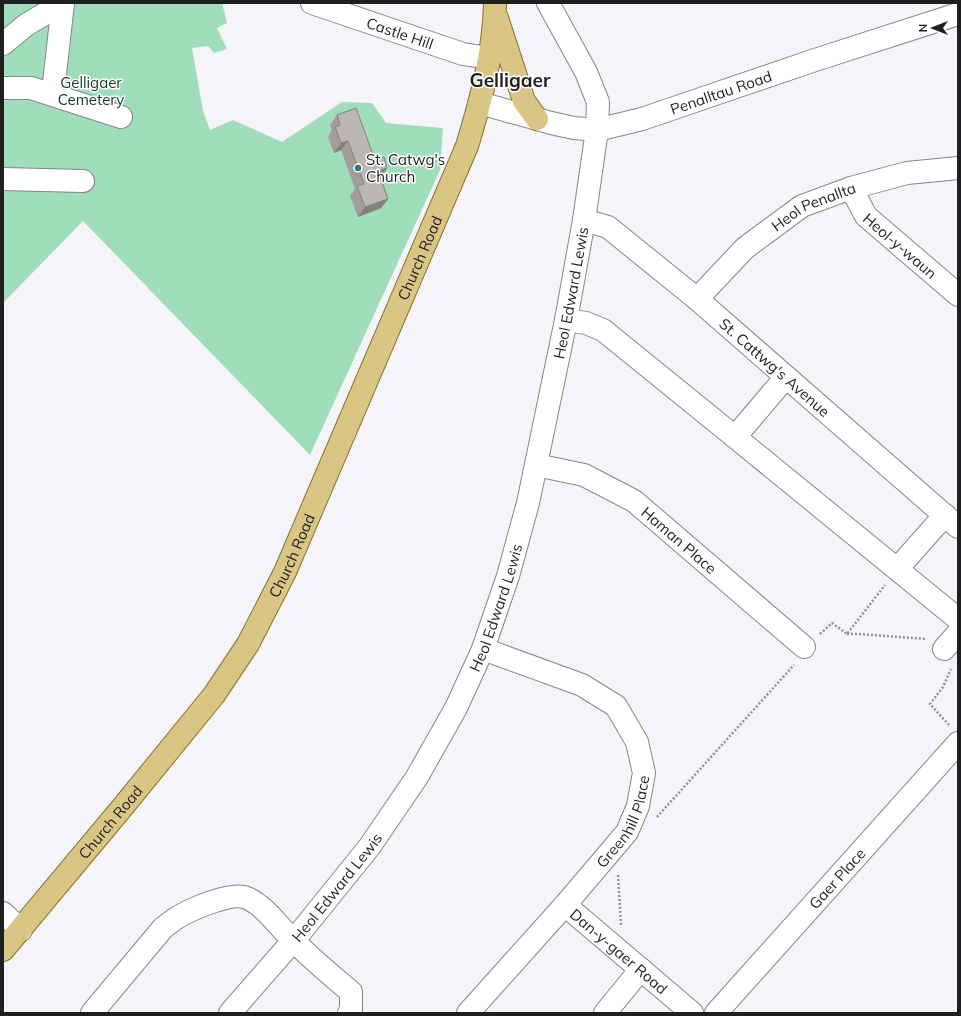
<svg xmlns="http://www.w3.org/2000/svg" width="961" height="1016" viewBox="0 0 961 1016" font-family="Mulish,sans-serif">
<style>
.green{fill:#a0ddba}
.lines{fill:none;stroke-linecap:round;stroke-linejoin:round}
.minor-casing{stroke:#87858a;stroke-width:24}
.major-casing{stroke:#88722c;stroke-width:24}
.path{stroke:#929195;stroke-width:2.5;stroke-dasharray:2 2;stroke-linecap:butt}
.minor{stroke:#fff;stroke-width:22}
.major{stroke:#d9c584;stroke-width:22}
.wall{fill:#a19e9b}
.shaded-wall{fill:#83817e}
.building{fill:#bbb8b4;stroke:#83817e}
.poi-dot{fill:#317882;stroke:#fff;stroke-width:1.5}
.labels{text-anchor:middle;dominant-baseline:central;stroke-width:3;stroke-linejoin:round;paint-order:stroke}
.street-label{font-size:15px;fill:#1f1f20;stroke:#fff}
.park-label{font-size:15px;fill:#143b28;stroke:#fff}
.poi-label{font-size:15px;fill:#1f1f20;stroke:#fff;text-anchor:start}
.district-label{font-size:19px;font-weight:bold;fill:#1f1f20;stroke:#fff}
</style>
<rect width="100%" height="100%" fill="#f5f4f9"/>
<path class="green" d="M 3,3 L 222,3 L 227,23 L 217,28 L 227,49 L 214,53 L 208,46 L 192,48 L 203,111 L 210,130 L 233,120 L 282,142 L 342,102 L 372,103 L 386,123 L 443,128 L 440,170 L 310,455 L 83,221 L 3,303 Z"/>
<g class="lines">
<defs>
<g id="minor">
<path id="s1" d="M 312,3 L 463,54 L 489,58"/>
<path d="M 3,44 L 26,25 L 63,3"/>
<path d="M 3,88 L 31,88 L 121,117"/>
<path d="M 48,93 L 54,83 L 63,3"/>
<path id="s2" d="M 480,103 L 551,123 L 574,128 L 597,130 L 642,119 L 815,60 L 958,14"/>
<path d="M 3,179 L 83,181"/>
<path id="s3" d="M 851,188 L 866,216 L 958,295"/>
<path id="s4" d="M 584,220 L 608,227 L 697,299 L 958,527"/>
<path id="s5" d="M 697,299 L 745,248 L 802,206 L 851,188 L 907,173 L 958,168"/>
<path d="M 566,320 L 586,323 L 603,330 L 735,437 L 958,619"/>
<path d="M 735,437 L 786,377"/>
<path id="s6" d="M 536,465 L 584,475 L 634,501 L 804,647"/>
<path d="M 897,569 L 945,515"/>
<path d="M 944,649 L 958,633"/>
<path id="s7" d="M 565,905 L 692,1013"/>
<path d="M 3,913 L 21,930"/>
<path d="M 92,1013 L 163,928 C 167,925 171,922 175,919 C 189,910 231,891 247,898 C 265,906 278,926 292,939 C 310,958 331,975 351,992 L 351,1009 L 349,1013"/>
<path id="s8" d="M 230,1013 L 299,934 L 370,846 L 417,777 L 456,708 L 483,649 L 508,576 L 528,503 L 566,320 L 584,220 L 597,130 L 598,102 L 586,72 L 548,3"/>
<path id="s9" d="M 468,1013 L 565,905 L 627,832 L 638,806 L 644,773 L 637,742 L 616,706 L 582,685 L 483,649"/>
<path d="M 605,1013 L 641,969"/>
<path id="s10" d="M 716,1013 L 958,743"/>
</g>
<g id="major">
<path d="M 497,18 L 524,101 L 537,119"/>
<path id="s11" d="M 3,950 L 121,809 L 214,695 L 248,644 L 285,572 L 467,146 C 481,100 494,52 495,3"/>
</g>
</defs>
<use href="#minor" class="minor-casing"/>
<use href="#major" class="major-casing"/>
<path class="path" d="M 820,634 L 832,623 L 847,634 L 885,585
M 847,634 L 859,634 L 926,639
M 949,725 L 930,704 L 943,687 L 951,669
M 657,817 L 794,665
M 618,875 L 621,925"/>
<use href="#minor" class="minor"/>
<use href="#major" class="major"/>
</g>
<path class="wall" d="M 337,115 L 381,178 L 388,199 L 381,208 L 358,217 L 350,196 L 355,189 L 341,150 L 334,153 L 328,137 L 332,130 L 330,125 Z"/>
<path class="shaded-wall" d="M 348,141 L 341,150 L 334,153 L 341,143 Z
M 387,168 L 381,178 L 371,181 L 378,171 Z
M 388,199 L 381,208 L 358,217 L 365,207 Z"/>
<path class="building" d="M 356,108 L 375,160 L 384,157 L 387,168 L 378,171 L 388,199 L 365,207 L 357,186 L 364,184 L 348,141 L 341,143 L 335,127 L 340,125 L 337,115 Z"/>
<circle class="poi-dot" cx="358" cy="168" r="4"/>
<g class="labels">
<g class="street-label">
<text stroke="none"><textPath href="#s1" startOffset="93">Castle Hill</textPath></text>
<text stroke="none"><textPath href="#s2" startOffset="250">Penalltau Road</textPath></text>
<text stroke="none"><textPath href="#s5" startOffset="151">Heol Penallta</textPath></text>
<text stroke="none"><textPath href="#s3" startOffset="77">Heol-y-waun</textPath></text>
<text stroke="none"><textPath href="#s11" startOffset="815">Church Road</textPath></text>
<text stroke="none"><textPath href="#s8" startOffset="813">Heol Edward Lewis</textPath></text>
<text stroke="none"><textPath href="#s4" startOffset="243">St. Cattwg's Avenue</textPath></text>
<text stroke="none"><textPath href="#s6" startOffset="165">Haman Place</textPath></text>
<text stroke="none"><textPath href="#s11" startOffset="491">Church Road</textPath></text>
<text stroke="none"><textPath href="#s8" startOffset="489">Heol Edward Lewis</textPath></text>
<text stroke="none"><textPath href="#s9" startOffset="249">Greenhill Place</textPath></text>
<text stroke="none"><textPath href="#s11" startOffset="167">Church Road</textPath></text>
<text stroke="none"><textPath href="#s10" startOffset="181">Gaer Place</textPath></text>
<text stroke="none"><textPath href="#s8" startOffset="165">Heol Edward Lewis</textPath></text>
<text stroke="none"><textPath href="#s7" startOffset="71">Dan-y-gaer Road</textPath></text>
</g>
<g class="park-label">
<text x="91" y="82">Gelligaer<tspan x="91" dy="17">Cemetery</tspan></text>
</g>
<g class="poi-label">
<text x="366" y="159">St. Catwg's<tspan x="366" dy="17">Church</tspan></text>
</g>
<g class="district-label">
<text x="510" y="80">Gelligaer</text>
</g>
</g>
<rect width="961" height="1016" fill="none" stroke="#1f1f20" stroke-width="8"/>
<g transform="translate(933 28) rotate(270)" stroke="#ffffff" stroke-width="3" paint-order="stroke">
<path d="M0-3L7 15L0 10L-7 15Z" fill="#1f1f20"/>
<text y="-6" font-size="11" font-weight="bold" text-anchor="middle" fill="#1f1f20">N</text>
</g>
</svg>
